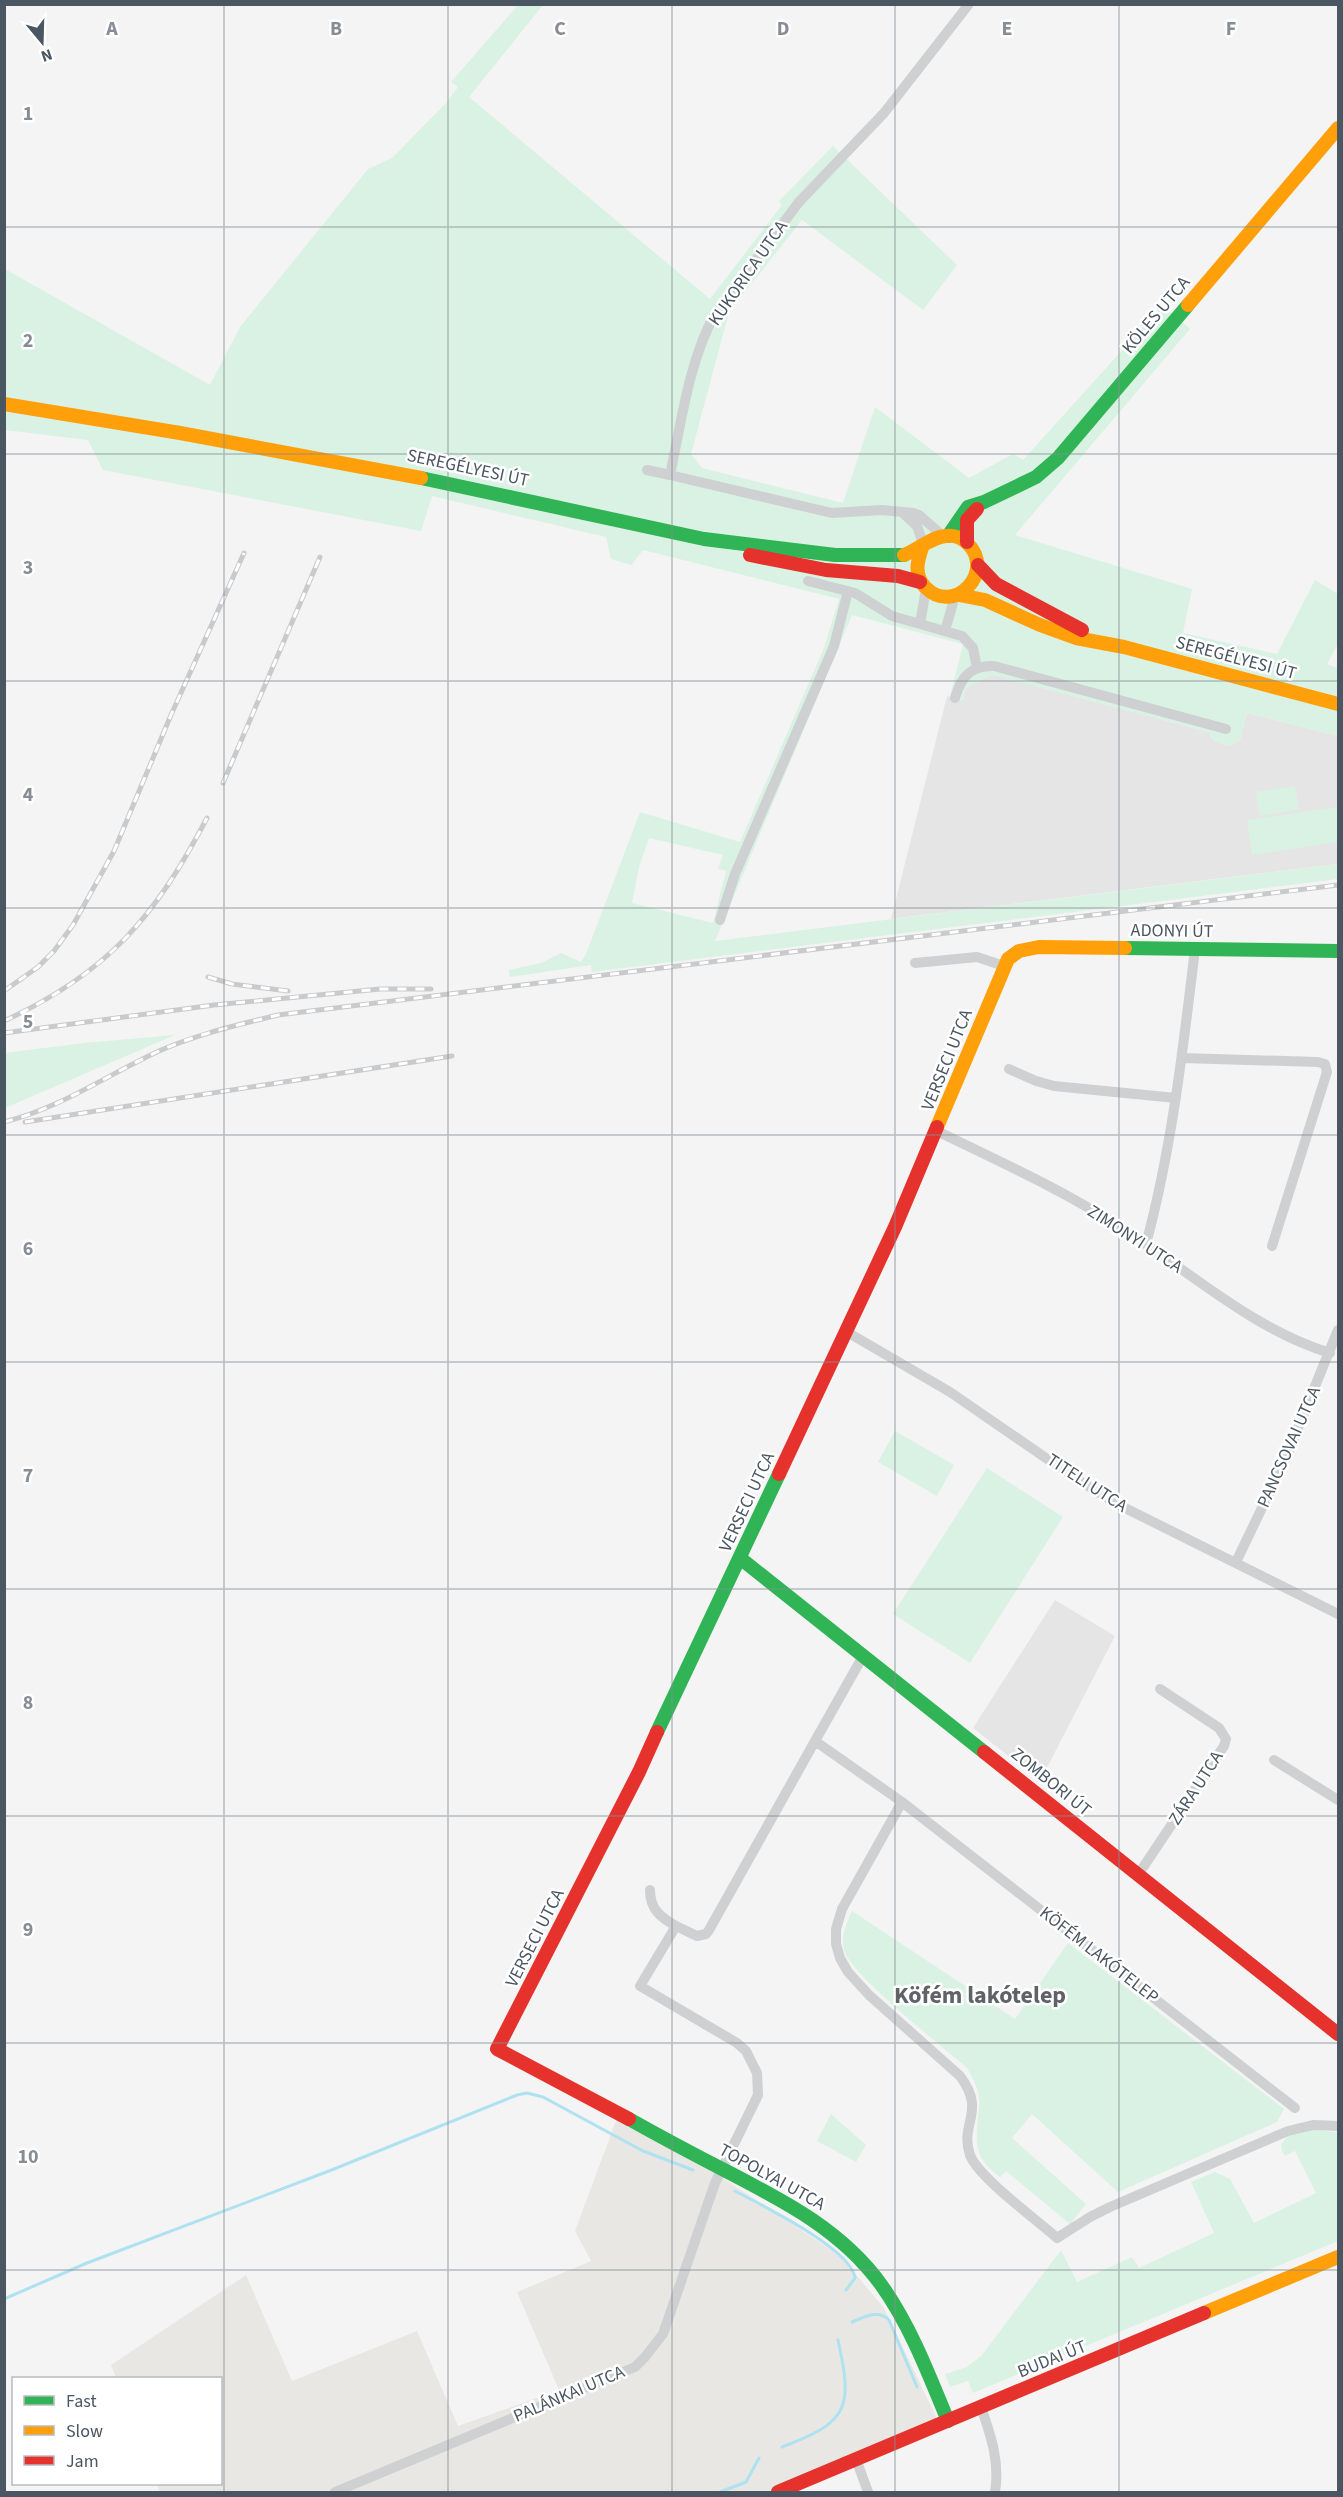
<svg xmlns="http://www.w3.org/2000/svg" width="1343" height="2497" viewBox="0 0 1343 2497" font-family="'Source Sans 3',sans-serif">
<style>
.commercial{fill:#e8e7e3}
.education{fill:#e6e5e6}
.green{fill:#d9f2e3;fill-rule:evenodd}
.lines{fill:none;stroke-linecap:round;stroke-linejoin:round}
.stream{stroke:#aee2f0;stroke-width:3}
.street{stroke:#ced0d2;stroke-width:10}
.fast{stroke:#30b455;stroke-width:14}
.slow{stroke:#ff9f0a;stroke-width:14}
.jam{stroke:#e5322d;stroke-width:14}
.rail-casing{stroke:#c9cacc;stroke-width:5}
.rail{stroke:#fff;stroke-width:3;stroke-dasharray:9;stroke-linecap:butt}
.grid{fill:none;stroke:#868d94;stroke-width:1.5;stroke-opacity:0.55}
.labels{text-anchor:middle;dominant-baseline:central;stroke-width:5;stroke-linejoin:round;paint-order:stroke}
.street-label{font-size:18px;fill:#4a5661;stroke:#fff}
.district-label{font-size:24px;font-weight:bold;fill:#5f6368;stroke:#fff}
.grid-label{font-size:20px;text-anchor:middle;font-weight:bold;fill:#868d94;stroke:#fff;stroke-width:5;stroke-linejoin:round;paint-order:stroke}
</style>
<rect width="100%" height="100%" fill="#f4f4f4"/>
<path class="commercial" d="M 620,2110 L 833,2251 L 847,2264 L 884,2308 L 938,2421 L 767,2492 L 160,2492 L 157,2484 L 220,2484 L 220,2378 L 116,2378 L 111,2365 L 246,2275 L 292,2381 L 417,2331 L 458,2426 L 559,2390 L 517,2292 L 591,2261 L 575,2231 Z"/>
<path class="education" d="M 992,674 L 1208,732 L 1214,741 L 1229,746 L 1240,740 L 1247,713 L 1338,736 L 1338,864 L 891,919 L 947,696 L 963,700 L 966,688 Z
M 1055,1600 L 1115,1636 L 1040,1781 L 973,1728 Z"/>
<path class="green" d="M 518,5 L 543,5 L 469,97 L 710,299 L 782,205 L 779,201 L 833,146 L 957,265 L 923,310 L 802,220 L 729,312 L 691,454 L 702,468 L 843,503 L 875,407 L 969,478 L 1013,454 L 1023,460 L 1163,305 L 1190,329 L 1015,535 L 1192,589 L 1183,633 L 1277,654 L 1315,580 L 1338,594 L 1338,644 L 1327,664 L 1338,668 L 1338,736 L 1247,713 L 1240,740 L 1229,746 L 1214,741 L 1208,732 L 992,675 L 966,688 L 963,700 L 950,697 L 963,644 L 852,615 L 715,941 L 1338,864 L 1338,879 L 592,972 L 591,965 L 510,977 L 509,970 L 541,963 L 561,953 L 581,962 L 586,954 L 640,812 L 740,842 L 824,648 L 839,599 L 643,550 L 631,565 L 611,559 L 606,537 L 432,496 L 421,531 L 103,470 L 88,440 L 5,430 L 5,269 L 210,385 L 240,327 L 368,169 L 392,158 L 448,101 L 458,87 L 451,82 ZM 649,838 L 723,855 L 718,869 L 726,871 L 713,923 L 632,903 L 639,867 Z
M 1295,786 L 1299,809 L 1260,816 L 1256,792 Z
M 1338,807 L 1338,842 L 1252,855 L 1247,820 Z
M 175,1035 L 5,1108 L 5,1053 L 84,1043 Z
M 895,1431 L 954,1465 L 937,1496 L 878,1462 Z
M 987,1468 L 1063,1517 L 970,1663 L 893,1614 Z
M 852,1911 L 1015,2019 L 1068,1943 L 1284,2109 L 1277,2122 L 1118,2192 L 1032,2114 L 1012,2138 L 1086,2204 L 1070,2224 L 1006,2171 L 1000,2177 C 975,2158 975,2146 978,2116 C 979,2110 980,2103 979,2098 C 978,2087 972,2077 967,2068 C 943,2047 850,1974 844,1950 C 841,1935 846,1925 852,1911 Z
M 831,2114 L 866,2145 L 856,2162 L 817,2141 Z
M 1305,2129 L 1338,2132 L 1338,2241 L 973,2393 L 968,2381 L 950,2387 L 945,2374 L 967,2367 L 982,2355 L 1061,2250 L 1077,2282 L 1132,2257 L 1139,2268 L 1214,2233 L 1191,2182 L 1215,2172 L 1230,2179 L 1254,2223 L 1316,2193 L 1295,2151 L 1285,2156 C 1273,2140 1293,2134 1305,2129 Z"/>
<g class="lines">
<path class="stream" d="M 735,2191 C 761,2205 852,2249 855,2278 L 846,2290
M 4,2299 L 87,2263 L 329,2171 L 517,2095 L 527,2093 L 543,2097 L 643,2151 L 693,2170
M 852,2322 C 865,2317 878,2309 889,2320 L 917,2387
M 782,2447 C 849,2422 853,2408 838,2340
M 720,2492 L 746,2482 L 759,2458"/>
<path class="street" d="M 647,470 L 670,475
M 902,512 L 917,526 L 924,546
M 943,536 L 919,515 L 913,513 L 882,510 L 832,513 L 670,475 C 681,424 689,360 715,314 L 799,202 L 884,113 L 969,4
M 808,581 L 855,593 L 892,616 L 962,636 L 973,648 L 977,668
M 920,624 L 926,589
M 945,631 L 955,596
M 955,698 C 961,677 971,665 994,666 L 1226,729
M 720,920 L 735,874 L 834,646 L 848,591
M 915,963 L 977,957 L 1004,966
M 1182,1058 L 1318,1062 L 1325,1064 L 1327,1072 L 1272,1246
M 1009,1069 L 1036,1081 L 1054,1086 L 1176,1098
M 937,1131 C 996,1160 1059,1188 1115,1224 C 1185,1267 1249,1328 1330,1353
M 1146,1244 C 1172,1147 1183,1049 1195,949
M 847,1332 L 950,1392 L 1072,1476 L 1117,1504 L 1338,1614
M 1236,1562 L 1284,1462 L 1338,1330
M 815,1741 L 863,1656
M 1274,1760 L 1338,1800
M 902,1802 L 1295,2108
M 1138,1875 L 1224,1746 L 1226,1739 L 1219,1728 L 1160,1689
M 650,1890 C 650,1909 660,1917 676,1926
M 981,2407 C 991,2436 1000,2462 995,2492
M 856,2459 L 868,2492
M 335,2492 L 635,2367 L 645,2357 L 663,2334 L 715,2183 L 758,2095 L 757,2073 L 746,2051 L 737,2043 L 640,1986 L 676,1926 L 697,1936 L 706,1934 L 709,1930 L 815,1741 L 902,1802 L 842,1909 L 836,1929 L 836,1944 L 840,1958 L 848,1972 L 869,1995 L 960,2076 C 987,2112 959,2123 970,2155 C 978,2177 1037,2220 1057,2238 L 1090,2217 L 1110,2207 L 1288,2131 L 1313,2125 L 1338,2126"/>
<path class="fast" d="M 421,478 L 704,539 L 835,555 L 904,555
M 948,536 L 968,507 L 984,502 L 1036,477 L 1058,458 L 1188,305
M 1125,948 L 1338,951
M 740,1558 L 984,1752
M 657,1732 L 779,1474
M 629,2119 C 661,2137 693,2154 726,2171 C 784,2201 843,2231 882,2286 C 911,2327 929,2375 948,2421"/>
<path class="slow" d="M 1188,305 L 1338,128
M 4,404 L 180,433 L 421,478
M 904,555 C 918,550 931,537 946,536 C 954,535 962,538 967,543 C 997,571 954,617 925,587 C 914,575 917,562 922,548
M 959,595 L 985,600 L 1040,625 L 1076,638 L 1124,647 L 1338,704
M 937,1127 L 1008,959 L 1019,951 L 1039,947 L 1125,948
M 1204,2313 L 1338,2257"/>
<path class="jam" d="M 967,542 L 967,520 L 977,509
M 750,555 L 826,570 L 898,576 L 920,582
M 978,565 L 996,584 L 1082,630
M 779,1474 L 895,1227 L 937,1127
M 984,1752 L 1338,2034
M 629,2119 L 497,2049 L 639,1772 L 657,1732
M 778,2492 L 1204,2313"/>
<defs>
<path id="rail" d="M 223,783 L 320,557
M 208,977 L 232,984 L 288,991
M 4,991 L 38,967 L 54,951 L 73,925 L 114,851 L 171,715 L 244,553
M 4,1021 C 108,973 155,917 207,818
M 4,1033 L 214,1005 L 380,989 L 431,989
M 4,1122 C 61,1108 107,1075 159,1051 C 197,1034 238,1025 278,1015 L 1338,885
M 25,1122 L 452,1056"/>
</defs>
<use href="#rail" class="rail-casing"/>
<use href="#rail" class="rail"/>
</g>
<path class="grid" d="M 224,4 L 224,2492M 448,4 L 448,2492M 672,4 L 672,2492M 895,4 L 895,2492M 1119,4 L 1119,2492M 4,227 L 1338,227M 4,454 L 1338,454M 4,681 L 1338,681M 4,908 L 1338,908M 4,1135 L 1338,1135M 4,1362 L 1338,1362M 4,1589 L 1338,1589M 4,1816 L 1338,1816M 4,2043 L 1338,2043M 4,2270 L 1338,2270"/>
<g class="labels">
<g class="street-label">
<text transform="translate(748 273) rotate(-55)">KUKORICA UTCA</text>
<text transform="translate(1156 315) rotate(-50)">KÖLES UTCA</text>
<text transform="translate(468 468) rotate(12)">SEREGÉLYESI ÚT</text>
<text transform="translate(1236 658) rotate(15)">SEREGÉLYESI ÚT</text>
<text transform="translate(1172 931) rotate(1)">ADONYI ÚT</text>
<text transform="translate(947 1060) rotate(-68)">VERSECI UTCA</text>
<text transform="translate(1135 1239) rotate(33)">ZIMONYI UTCA</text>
<text transform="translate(1289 1447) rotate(-66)">PANCSOVAI UTCA</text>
<text transform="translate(1087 1483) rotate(33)">TITELI UTCA</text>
<text transform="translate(747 1502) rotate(-65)">VERSECI UTCA</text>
<text transform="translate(1051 1782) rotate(39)">ZOMBORI ÚT</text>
<text transform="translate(1196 1788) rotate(-57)">ZÁRA UTCA</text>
<text transform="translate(535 1938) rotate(-63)">VERSECI UTCA</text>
<text transform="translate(1099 1955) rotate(38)">KÖFÉM LAKÓTELEP</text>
<text transform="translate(772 2177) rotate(29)">TOPOLYAI UTCA</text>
<text transform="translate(1052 2359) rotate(-22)">BUDAI ÚT</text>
<text transform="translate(569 2394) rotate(-23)">PALÁNKAI UTCA</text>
</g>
<g class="district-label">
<text x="980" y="1995">Köfém lakótelep</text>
</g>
</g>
<g class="grid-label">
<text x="112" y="35">A</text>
<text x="336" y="35">B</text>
<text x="560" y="35">C</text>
<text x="783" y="35">D</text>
<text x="1007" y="35">E</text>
<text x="1231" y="35">F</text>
<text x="28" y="120">1</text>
<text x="28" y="347">2</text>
<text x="28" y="574">3</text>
<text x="28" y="801">4</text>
<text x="28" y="1028">5</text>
<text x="28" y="1255">6</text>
<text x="28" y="1482">7</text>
<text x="28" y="1709">8</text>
<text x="28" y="1936">9</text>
<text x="28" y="2163">10</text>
</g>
<rect width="1343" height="2497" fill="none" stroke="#4a5661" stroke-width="12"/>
<rect x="12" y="2377" width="210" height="108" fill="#ffffff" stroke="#b7bbc0" stroke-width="1.5"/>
<rect x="24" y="2396" width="30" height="9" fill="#30b455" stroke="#b7bbc0" stroke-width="1.5"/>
<text x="66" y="2407" font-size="18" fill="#4a5661">Fast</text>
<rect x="24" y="2426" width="30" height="9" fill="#ff9f0a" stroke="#b7bbc0" stroke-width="1.5"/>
<text x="66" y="2437" font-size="18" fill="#4a5661">Slow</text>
<rect x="24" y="2456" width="30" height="9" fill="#e5322d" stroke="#b7bbc0" stroke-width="1.5"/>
<text x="66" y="2467" font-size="18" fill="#4a5661">Jam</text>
<g transform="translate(42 42) rotate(161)" stroke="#ffffff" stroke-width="4.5" paint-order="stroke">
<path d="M0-4.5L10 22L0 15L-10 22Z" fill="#4a5661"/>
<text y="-9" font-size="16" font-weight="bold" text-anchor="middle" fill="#4a5661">N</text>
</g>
</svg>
